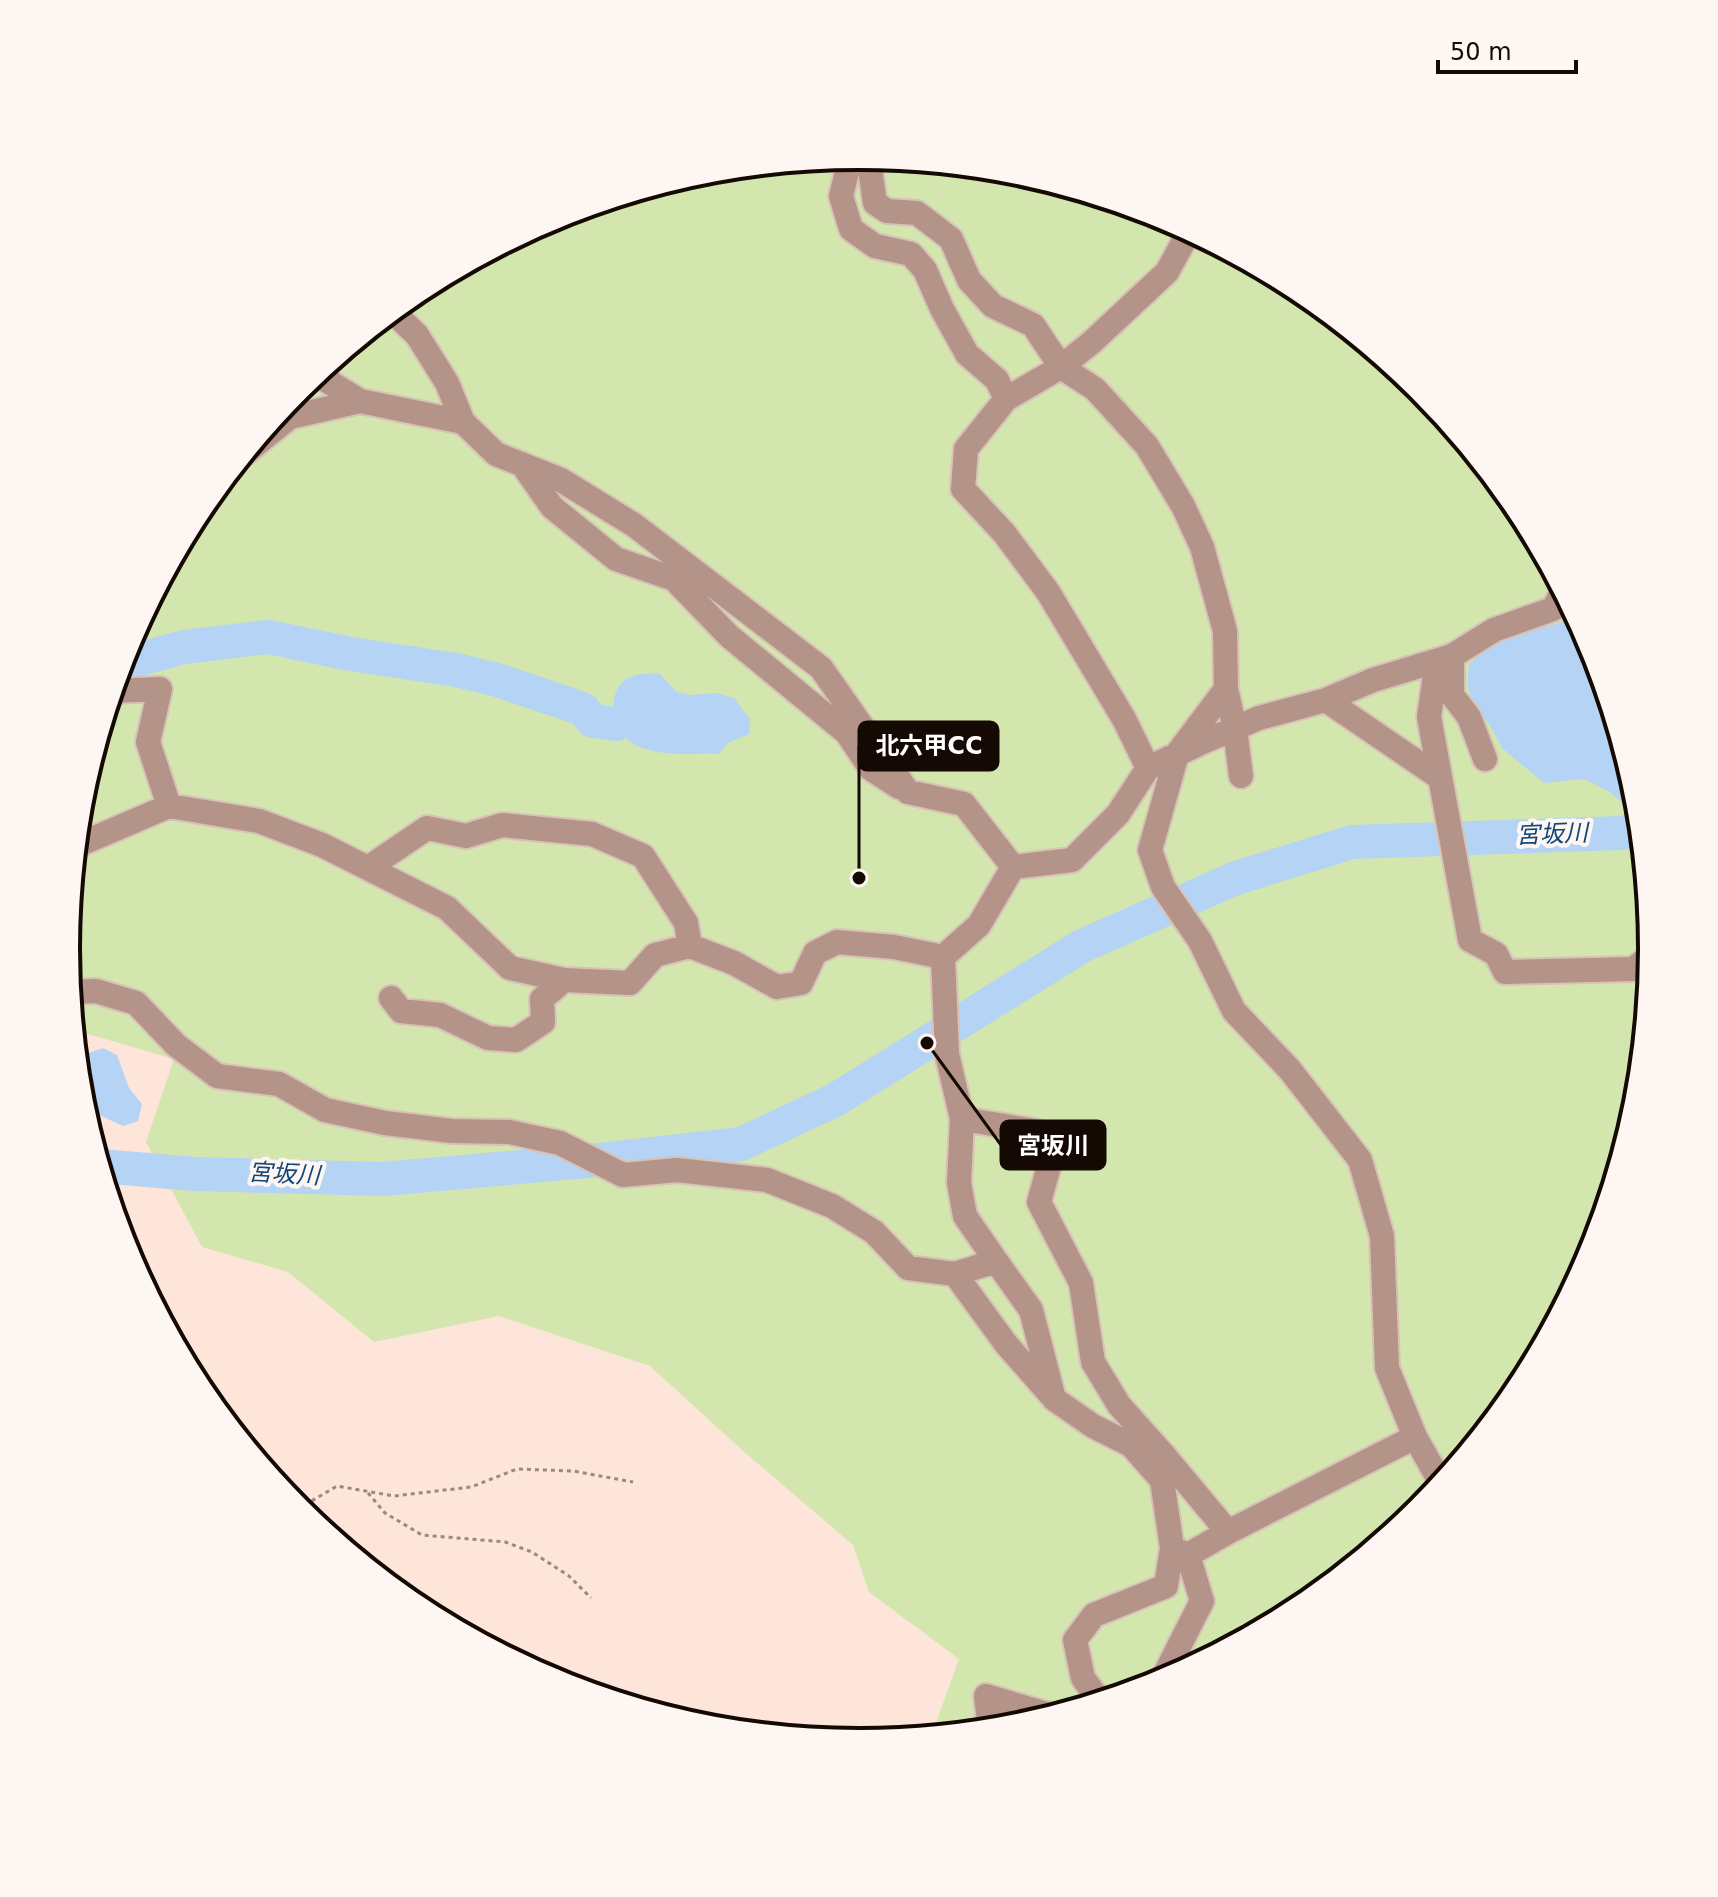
<svg xmlns="http://www.w3.org/2000/svg" width="1718" height="1897" viewBox="0 0 1718 1897" font-family="'DejaVu Sans','Noto Sans JP',sans-serif">
<style>
.green{fill:#d3e6ae}
.water{fill:#b5d3f4}
.lines{fill:none;stroke-linecap:round;stroke-linejoin:round}
.river{stroke:#b5d3f4;stroke-width:34}
.minor-casing{stroke:#d8c2b8;stroke-width:28}
.path{stroke:#9b887f;stroke-width:3;stroke-dasharray:4 4;stroke-linecap:butt}
.minor{stroke:#b49389;stroke-width:24}
.labels{text-anchor:middle;dominant-baseline:central;stroke-width:8;stroke-linejoin:round;paint-order:stroke}
.water-label{font-size:24px;font-style:italic;fill:#134678;stroke:#fef6f2}
.rim{fill:none;stroke:#150904;stroke-width:4}
.leader{fill:none;stroke:#150904;stroke-width:3}
.callout-dot{fill:#150904;stroke:#fef6f2;stroke-width:3}
.callout{fill:#150904;stroke:#150904;stroke-width:3}
.callout-label{font-size:24px;text-anchor:middle;font-weight:bold;fill:#fff}
</style>
<rect width="100%" height="100%" fill="#fde5da"/>
<path class="green" d="M 859,156 L 1014,171 L 1163,216 L 1300,289 L 1420,388 L 1519,508 L 1592,645 L 1637,794 L 1652,949 L 1637,1104 L 1591,1252 L 1518,1389 L 1419,1510 L 1299,1608 L 1162,1681 L 1013,1726 L 932,1734 L 959,1659 L 869,1592 L 853,1545 L 742,1450 L 650,1366 L 499,1316 L 374,1342 L 288,1272 L 202,1247 L 146,1142 L 174,1059 L 74,1030 L 66,948 L 80,807 L 84,805 L 81,793 L 127,645 L 200,508 L 299,387 L 419,289 L 556,216 L 705,171 Z"/>
<path class="water" d="M 1575,615 L 1592,645 L 1637,794 L 1638,810 L 1630,810 L 1610,792 L 1584,779 L 1544,783 L 1503,749 L 1489,724 L 1476,710 L 1467,686 L 1469,664 C 1481,654 1493,643 1507,637 C 1529,628 1555,628 1575,615 Z
M 659,673 L 677,692 L 690,695 L 717,693 L 734,698 L 750,719 L 749,734 L 728,743 L 719,754 C 693,753 656,758 632,743 C 612,730 605,691 628,678 C 637,673 649,674 659,673 Z
M 103,1048 L 117,1055 L 129,1088 L 142,1104 L 138,1121 L 123,1126 L 99,1115 L 84,1111 L 81,1103 L 77,1057 Z"/>
<g class="lines">
<path class="river" d="M 121,664 L 184,647 L 268,637 L 351,654 L 456,670 L 494,679 L 583,709 L 593,721 L 617,724
M 100,1166 L 195,1174 L 383,1179 L 600,1160 L 741,1144 L 835,1100 L 1082,946 L 1236,878 L 1352,842 L 1622,833 L 1640,830"/>
<defs>
<path id="minor" d="M 868,156 L 875,203 L 887,211 L 917,213 L 951,239 L 969,280 L 993,306 L 1033,325 L 1061,367 L 1092,342 L 1167,272 L 1185,239 L 1183,227
M 849,157 L 850,159 L 841,196 L 851,229 L 875,246 L 911,254 L 925,270 L 942,309 L 967,354 L 997,380 L 1006,399
M 392,311 L 417,335 L 447,383 L 463,422
M 316,374 L 360,401
M 244,454 L 290,417 L 360,401 L 463,422 L 496,454 L 561,480 L 634,525 L 821,668 L 908,792 L 964,804 L 1013,867
M 522,464 L 552,507 L 616,559 L 674,579 L 729,636 L 847,733 L 871,769 L 899,787
M 1452,656 L 1452,695 L 1469,717 L 1485,759
M 1437,661 L 1429,717 L 1470,940 L 1496,954 L 1505,972 L 1633,969 L 1651,956
M 112,691 L 160,689 L 148,742 L 169,806
M 1326,700 L 1439,777
M 1148,768 L 1124,719 L 1048,592 L 1004,533 L 963,489 L 966,449 L 1006,399 L 1061,367 L 1095,389 L 1147,446 L 1183,506 L 1202,547 L 1225,631 L 1226,689
M 1241,776 L 1235,729 L 1226,689 L 1177,754 L 1150,850 L 1163,887 L 1200,941 L 1234,1011 L 1290,1070 L 1360,1160 L 1382,1236 L 1387,1368 L 1415,1437
M 76,846 L 169,806 L 259,821 L 322,845 L 447,908 L 510,968 L 564,980 L 630,983 L 655,955 L 690,946 L 734,963 L 777,987 L 801,983 L 815,953 L 837,942 L 894,947 L 943,957 L 979,925 L 1013,867 L 1072,860 L 1118,814 L 1148,768 L 1203,742 L 1259,718 L 1326,700 L 1373,680 L 1452,656 L 1494,630 L 1553,609 L 1563,591
M 368,868 L 427,828 L 466,836 L 502,825 L 592,834 L 643,856 L 686,923 L 690,946
M 943,957 L 947,1054 L 962,1119
M 70,992 L 96,991 L 136,1003 L 176,1045 L 217,1076 L 279,1084 L 325,1110 L 385,1123 L 452,1131 L 509,1132 L 560,1143 L 623,1175 L 677,1170 L 767,1180 L 832,1206 L 874,1232 L 908,1268 L 955,1274 L 996,1261 L 1031,1310 L 1054,1399 L 1093,1426 L 1131,1445 L 1162,1480 L 1172,1548 L 1188,1555 L 1202,1601 L 1161,1682
M 391,998 L 401,1011 L 440,1015 L 488,1038 L 516,1040 L 543,1022 L 542,999 L 564,980
M 996,1261 L 965,1216 L 959,1183 L 962,1119 L 1035,1131 L 1052,1155 L 1039,1202 L 1081,1283 L 1093,1362 L 1119,1405 L 1162,1453 L 1228,1532 L 1188,1555
M 955,1274 L 1006,1344 L 1050,1394
M 1228,1532 L 1415,1437 L 1441,1483
M 1099,1700 L 1083,1678 L 1075,1640 L 1094,1615 L 1166,1586 L 1172,1548
M 990,1729 L 986,1696 L 1050,1715"/>
</defs>
<use href="#minor" class="minor-casing"/>
<path class="path" d="M 368,1493 L 385,1513 L 422,1535 L 505,1542 L 532,1552 L 569,1576 L 591,1598
M 298,1509 L 337,1486 L 394,1496 L 471,1487 L 517,1469 L 573,1471 L 633,1482"/>
<use href="#minor" class="minor"/>
</g>
<g class="labels">
<g class="water-label">
<text transform="translate(1552 834) rotate(-2)">宮坂川</text>
<text transform="translate(284 1174) rotate(3)">宮坂川</text>
</g>
</g>
<path d="M0 0H1718V1897H0ZM80 949a779 779 0 1 1 1558 0a779 779 0 1 1-1558 0Z" fill="#fef6f2" fill-rule="evenodd"/>
<path class="rim" d="M80 949a779 779 0 1 1 1558 0a779 779 0 1 1-1558 0Z"/>
<path class="leader" d="M859 878L859 746M927 1043L1001 1145"/>
<g class="callout-dot">
<circle cx="859" cy="878" r="8"/>
<circle cx="927" cy="1043" r="8"/>
</g>
<g class="callout">
<rect x="859" y="722" width="139" height="48" rx="8"/>
<rect x="1001" y="1121" width="104" height="48" rx="8"/>
</g>
<g class="callout-label">
<text x="929" y="754">北六甲CC</text>
<text x="1053" y="1154">宮坂川</text>
</g>
<path d="M1438 60v12h138v-12" fill="none" stroke="#150904" stroke-width="4"/>
<text x="1450" y="60" font-size="24" fill="#150904" stroke="#fef6f2" stroke-width="6" paint-order="stroke">50 m</text>
</svg>
